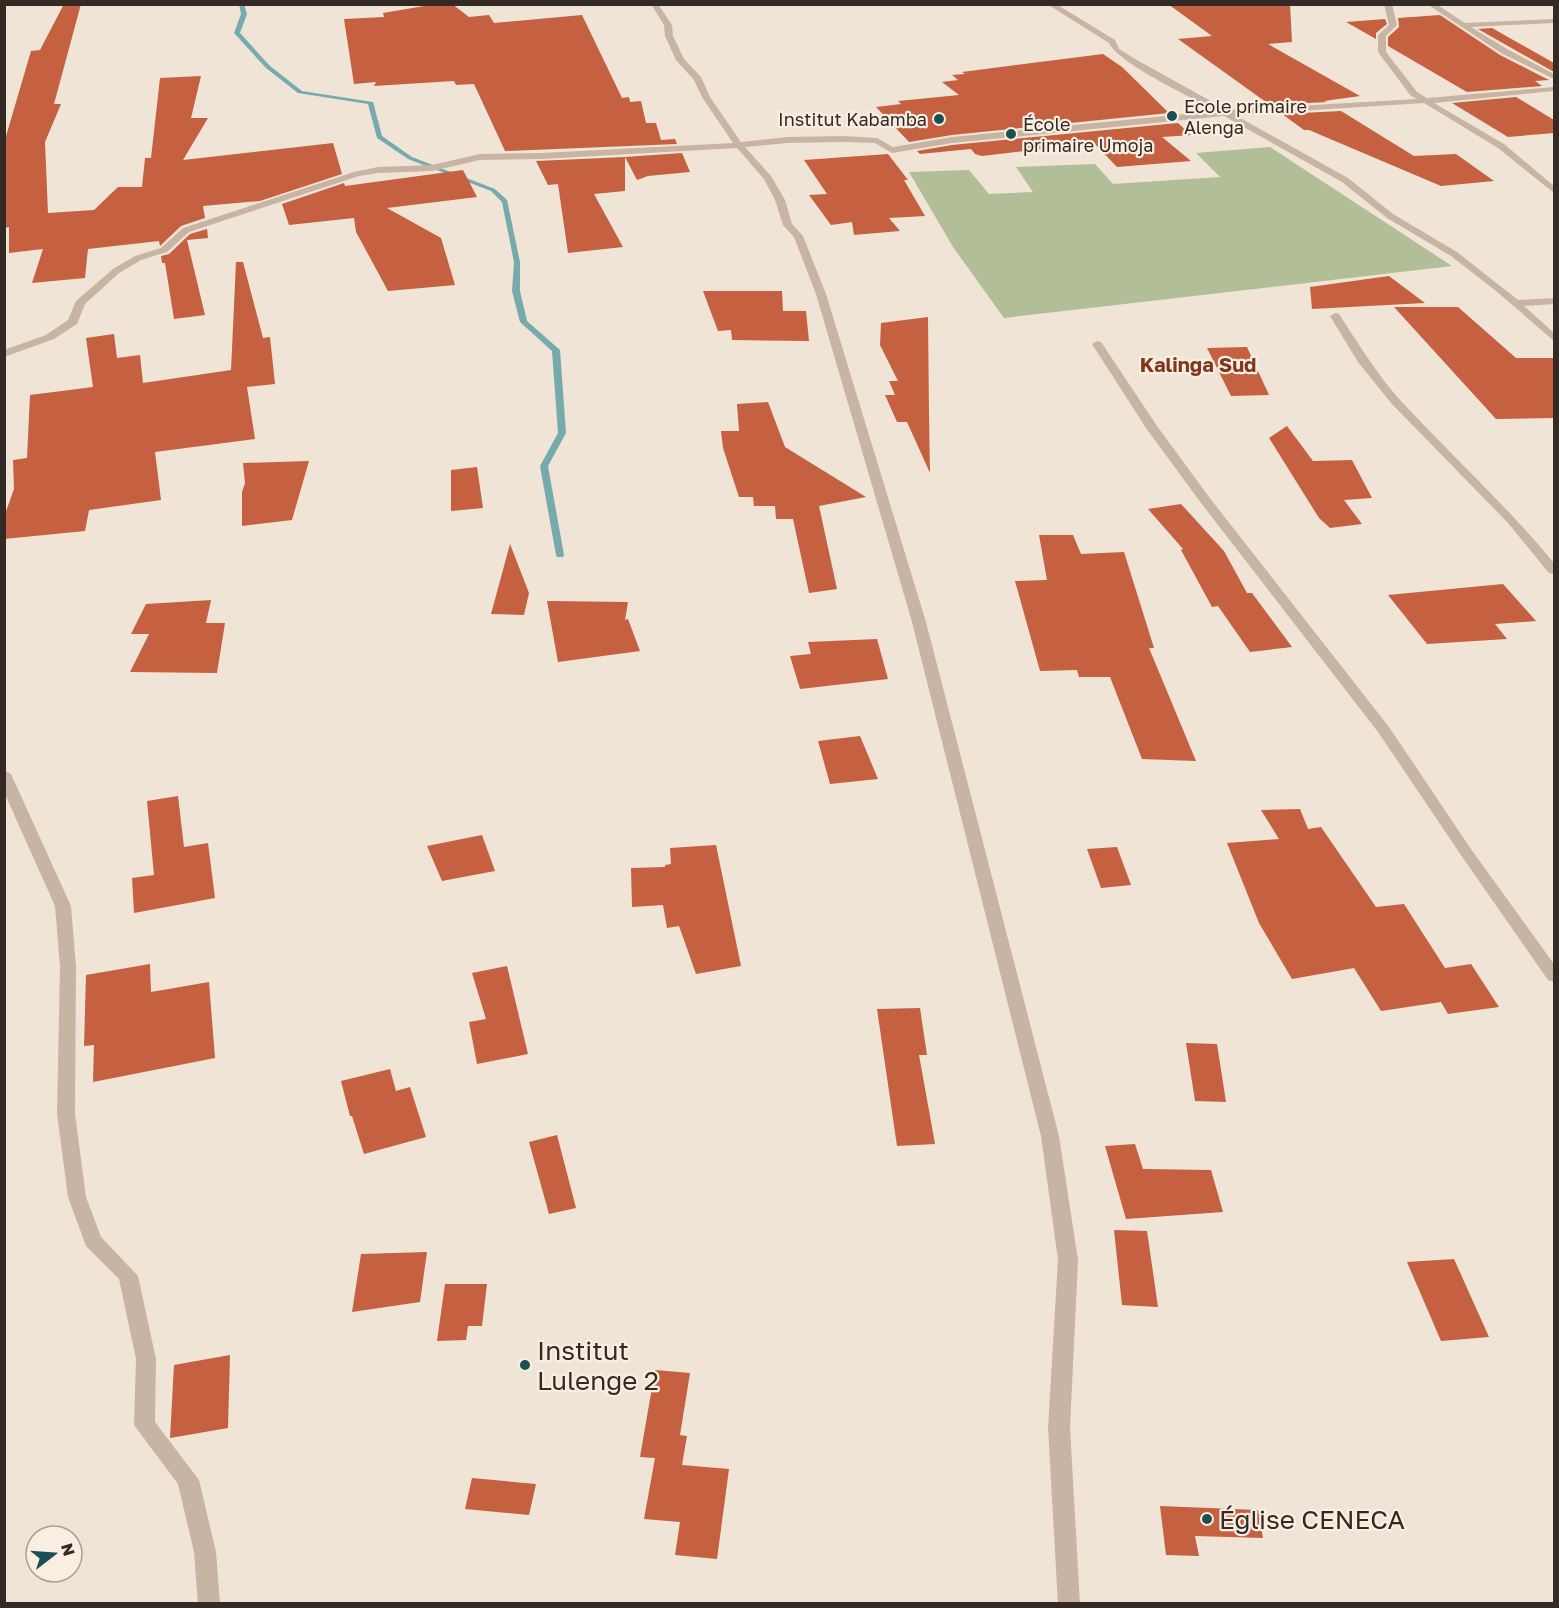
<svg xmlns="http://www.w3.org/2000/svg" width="1559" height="1608" viewBox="0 0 1559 1608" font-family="'Golos Text',sans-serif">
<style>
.green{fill:#b1be97}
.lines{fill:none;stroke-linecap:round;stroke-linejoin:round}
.stream{fill:#76aaad;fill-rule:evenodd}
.building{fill:#c56040}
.minor{fill:#c8b4a3;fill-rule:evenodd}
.poi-dot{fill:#1b4f53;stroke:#f8eee2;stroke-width:2}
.labels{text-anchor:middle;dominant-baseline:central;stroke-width:4.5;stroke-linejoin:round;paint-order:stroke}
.far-poi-label{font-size:18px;fill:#332925;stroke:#f8eee2;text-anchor:start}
.far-quarter-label{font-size:20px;font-weight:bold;fill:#80361f;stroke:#f8eee2}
.near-poi-label{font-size:26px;fill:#332925;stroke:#f8eee2;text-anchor:start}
</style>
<rect width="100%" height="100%" fill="#f0e4d6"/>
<path class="green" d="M 1270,147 L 1452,266 L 1004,318 L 953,247 L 909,172 L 969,170 L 989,194 L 1033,192 L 1016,167 L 1095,164 L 1113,184 L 1220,177 L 1196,153 Z"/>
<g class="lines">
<path class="stream" d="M 239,4 L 244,4 L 247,14 L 240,33 L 270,66 L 302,91 L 373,102 L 382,136 L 412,157 L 495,189 L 507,200 L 520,262 L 520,291 L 527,321 L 560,350 L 566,433 L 548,466 L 564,555 L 563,557 L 557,557 L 556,555 L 540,466 L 558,433 L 552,351 L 520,322 L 512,291 L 514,262 L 502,202 L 491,191 L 408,159 L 377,138 L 368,104 L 298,93 L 266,68 L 234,33 L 241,14 Z"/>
</g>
<path class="building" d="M 64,4 L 81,4 L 54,104 L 61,104 L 45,142 L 48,213 L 94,210 L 118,187 L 142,187 L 145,158 L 151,158 L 160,78 L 201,76 L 191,118 L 208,118 L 183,160 L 333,143 L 342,174 L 260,201 L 203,206 L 205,218 L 181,226 L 160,246 L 159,241 L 88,249 L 85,278 L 32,283 L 43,249 L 9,253 L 9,227 L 4,228 L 4,143 L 31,51 L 40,50 Z
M 436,4 L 452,4 L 469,17 L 489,15 L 494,23 L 582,15 L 622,98 L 629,97 L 630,102 L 641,101 L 646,123 L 656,123 L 661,140 L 675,139 L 677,144 L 505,151 L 474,84 L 456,85 L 454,81 L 374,86 L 376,82 L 354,84 L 344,19 L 384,17 L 383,13 Z
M 1168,4 L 1290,4 L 1292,42 L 1268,44 L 1360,96 L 1324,101 L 1327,102 L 1270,105 L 1178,39 L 1212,36 Z
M 1440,15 L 1500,55 L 1549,80 L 1535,81 L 1542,86 L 1467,92 L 1388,46 L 1388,37 L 1399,27 L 1398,18 Z
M 1385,19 L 1387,24 L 1376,33 L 1376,39 L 1346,22 Z
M 1492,28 L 1554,63 L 1554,72 L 1478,29 Z
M 1103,54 L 1122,67 L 1169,113 L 952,135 L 909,142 L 876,107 L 901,104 L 898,101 L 959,95 L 942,82 L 958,80 L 952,75 L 965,74 L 962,72 Z
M 1516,97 L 1554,120 L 1554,133 L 1508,137 L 1452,103 Z
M 1341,111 L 1414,156 L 1456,154 L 1494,181 L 1441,186 L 1309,130 L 1304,130 L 1282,114 Z
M 1178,123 L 1191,135 L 1162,137 L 1191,161 L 1117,167 L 1094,143 L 982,156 L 975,154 L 971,149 L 920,154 L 917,151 L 952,145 Z
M 682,153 L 690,172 L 648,176 L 637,180 L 625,157 Z
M 888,154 L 908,180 L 904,180 L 925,216 L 889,218 L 900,231 L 854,235 L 852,222 L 831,225 L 809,195 L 827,194 L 804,160 Z
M 625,157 L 625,191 L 594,194 L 623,247 L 568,253 L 558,184 L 548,185 L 536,161 Z
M 463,170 L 477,197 L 387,208 L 441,238 L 455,285 L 388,291 L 356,232 L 354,218 L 289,225 L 282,204 L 344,183 L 345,186 Z
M 207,229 L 208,238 L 187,240 L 205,315 L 174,319 L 165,263 L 162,263 L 161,256 L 169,254 L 190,234 Z
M 236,262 L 243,262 L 263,338 L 270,337 L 275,384 L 247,387 L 255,439 L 155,452 L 161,500 L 89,510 L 85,531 L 4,539 L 4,517 L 14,489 L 13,460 L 27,458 L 30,395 L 93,387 L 86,338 L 114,334 L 117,358 L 140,355 L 143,383 L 231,370 Z
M 1389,276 L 1425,303 L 1312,309 L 1310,287 Z
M 703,291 L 782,291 L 783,311 L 806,311 L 809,341 L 732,340 L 731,330 L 718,331 Z
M 1394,307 L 1458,307 L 1516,358 L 1554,358 L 1554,418 L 1496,419 Z
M 928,317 L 929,415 L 930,473 L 907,422 L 897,422 L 885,395 L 895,395 L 889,381 L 898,381 L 880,345 L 881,323 Z
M 1247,347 L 1269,395 L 1231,396 L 1207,348 Z
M 768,402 L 785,447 L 866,497 L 819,506 L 837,589 L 809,593 L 793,519 L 776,519 L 775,506 L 754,506 L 753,497 L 739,497 L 723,448 L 721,431 L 739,431 L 737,404 Z
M 1287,426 L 1313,461 L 1352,460 L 1372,498 L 1344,500 L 1362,524 L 1330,528 L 1319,518 L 1269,438 Z
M 309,461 L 292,520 L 242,526 L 242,492 L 245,483 L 243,463 Z
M 477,467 L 483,508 L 451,511 L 451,470 Z
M 1181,504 L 1224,551 L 1247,593 L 1252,593 L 1292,647 L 1250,652 L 1218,606 L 1212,607 L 1181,550 L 1183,549 L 1148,509 Z
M 1039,535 L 1073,535 L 1081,554 L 1124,552 L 1154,648 L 1149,648 L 1196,761 L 1142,759 L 1110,677 L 1079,677 L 1077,670 L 1040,671 L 1015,581 L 1047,580 Z
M 510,544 L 529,593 L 524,615 L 491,614 Z
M 1503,584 L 1536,621 L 1495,624 L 1507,639 L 1427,644 L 1388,595 Z
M 211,600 L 206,623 L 225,623 L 217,673 L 130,672 L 149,634 L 131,634 L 146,604 Z
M 547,601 L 628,602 L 625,620 L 628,619 L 640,651 L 558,662 Z
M 877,639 L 888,679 L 800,689 L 790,656 L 811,654 L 808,642 Z
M 860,736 L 878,779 L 830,784 L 818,741 Z
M 178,796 L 184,847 L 208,843 L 215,898 L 134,913 L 132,878 L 154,875 L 147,801 Z
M 1300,809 L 1308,829 L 1321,827 L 1376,907 L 1404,904 L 1445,968 L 1471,964 L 1499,1007 L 1448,1014 L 1441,1002 L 1381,1011 L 1354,968 L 1292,979 L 1259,923 L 1227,843 L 1279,839 L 1261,810 Z
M 482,835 L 495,871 L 442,881 L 427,846 Z
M 716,845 L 741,966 L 696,974 L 679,926 L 667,928 L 663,905 L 632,907 L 631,868 L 665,867 L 665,865 L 671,864 L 670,848 Z
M 1117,847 L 1131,885 L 1101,888 L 1087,849 Z
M 150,964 L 151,992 L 209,982 L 215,1058 L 93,1082 L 94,1045 L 84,1046 L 86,975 Z
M 507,966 L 528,1054 L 477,1064 L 469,1022 L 486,1019 L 472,973 Z
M 920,1008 L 927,1055 L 919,1055 L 935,1144 L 897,1146 L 877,1009 Z
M 1186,1043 L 1217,1044 L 1226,1102 L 1195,1101 Z
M 390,1069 L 396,1091 L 410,1087 L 426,1137 L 364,1154 L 352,1116 L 350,1116 L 341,1081 Z
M 557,1135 L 576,1208 L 549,1214 L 529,1142 Z
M 1135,1144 L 1143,1169 L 1211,1170 L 1223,1212 L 1126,1219 L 1105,1146 Z
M 1114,1230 L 1147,1231 L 1158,1307 L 1122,1305 Z
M 427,1252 L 420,1302 L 352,1312 L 361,1254 Z
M 1454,1259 L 1489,1337 L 1441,1341 L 1407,1262 Z
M 445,1284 L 487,1284 L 482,1326 L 468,1326 L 466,1340 L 437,1341 Z
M 230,1355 L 228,1428 L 170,1438 L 174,1365 Z
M 655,1370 L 690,1373 L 680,1435 L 687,1436 L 682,1465 L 729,1469 L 717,1559 L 675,1555 L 680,1522 L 644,1519 L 655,1458 L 640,1457 Z
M 472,1478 L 536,1484 L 529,1515 L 465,1509 Z
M 1160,1506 L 1258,1510 L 1263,1538 L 1195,1536 L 1199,1556 L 1166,1555 Z"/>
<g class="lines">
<path class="minor" d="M 651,4 L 658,4 L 672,25 L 673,36 L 684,59 L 701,77 L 710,97 L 741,142 L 787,137 L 844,136 L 877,138 L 893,147 L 952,137 L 1216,111 C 1193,98 1119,64 1109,43 L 1047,4 L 1056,4 L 1115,40 L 1119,49 L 1135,59 L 1227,110 L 1417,99 L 1411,96 L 1378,52 L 1378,35 L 1389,25 L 1384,4 L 1392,4 L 1397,25 L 1386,36 L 1386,52 L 1417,92 L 1427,98 L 1554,87 L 1554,91 L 1434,103 L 1504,144 L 1554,186 L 1554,193 L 1498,148 L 1424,103 L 1235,115 L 1348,178 L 1393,214 L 1457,252 L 1518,300 L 1554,298 L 1554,304 L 1524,306 L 1554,333 L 1554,341 L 1496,291 L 1451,256 L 1387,218 L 1342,182 L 1224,116 L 952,143 L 892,153 L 875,143 L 844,142 L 787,143 L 745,147 L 771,176 L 785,200 L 792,224 L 803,236 L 826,294 L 926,622 L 1059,1136 L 1078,1260 L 1070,1428 L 1080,1604 L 1058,1604 L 1048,1428 L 1058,1260 L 1041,1136 L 912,622 L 816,294 L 794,237 L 783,225 L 775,200 L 764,179 L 737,148 L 542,159 L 480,160 L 432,171 L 378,173 L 359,176 L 189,232 L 167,252 L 141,260 L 119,273 L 85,304 L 77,324 L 54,339 L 4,357 L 4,350 L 46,335 L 68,320 L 76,301 L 113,269 L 135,256 L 161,248 L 183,228 L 354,172 L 378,167 L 432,165 L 480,154 L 542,153 L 733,143 L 702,97 L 694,80 L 676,60 L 665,36 L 664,25 Z
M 1427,4 L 1436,4 L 1465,23 L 1554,19 L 1554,23 L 1471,27 L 1507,49 L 1554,74 L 1554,79 L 1501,53 Z
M 1335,313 L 1339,314 C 1358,343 1376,373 1400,400 C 1451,455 1506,505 1554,563 L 1554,574 L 1549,573 L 1508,523 L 1391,403 L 1358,362 L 1330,316 Z
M 1097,341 L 1101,342 L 1157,426 L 1209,497 L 1389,727 L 1473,852 L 1554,964 L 1554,982 L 1548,980 L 1463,858 L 1378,732 L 1201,503 L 1146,428 L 1092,344 Z
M 4,770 L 11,774 L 71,906 L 76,967 L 75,1114 L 86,1197 L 101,1237 L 138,1276 L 156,1359 L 155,1422 L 199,1480 L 216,1552 L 220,1604 L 198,1604 L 194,1552 L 178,1484 L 134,1425 L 136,1359 L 119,1279 L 86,1246 L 68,1197 L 57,1114 L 60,967 L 55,906 L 4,792 Z"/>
</g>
<g class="poi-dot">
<circle cx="1172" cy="116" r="6"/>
<circle cx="939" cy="119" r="6"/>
<circle cx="1011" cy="134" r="6"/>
<circle cx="525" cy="1365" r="6"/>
<circle cx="1207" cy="1519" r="6"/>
</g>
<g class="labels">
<g class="far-poi-label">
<text x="1184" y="106">Ecole primaire<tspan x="1184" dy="21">Alenga</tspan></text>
<text x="927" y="119" text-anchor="end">Institut Kabamba</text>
<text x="1023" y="124">École<tspan x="1023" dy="21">primaire Umoja</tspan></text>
</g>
<g class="far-quarter-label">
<text x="1198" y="364">Kalinga Sud</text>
</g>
<g class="near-poi-label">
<text x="537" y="1350">Institut<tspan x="537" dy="30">Lulenge 2</tspan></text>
<text x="1219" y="1519">Église CENECA</text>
</g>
</g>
<rect width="1559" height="1608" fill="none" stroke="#332925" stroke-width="12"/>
<g transform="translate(54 1554) rotate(73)"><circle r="28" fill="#f8eee2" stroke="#a99f96" stroke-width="1.5"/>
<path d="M0-4.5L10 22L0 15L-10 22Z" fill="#1b4f53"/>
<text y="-9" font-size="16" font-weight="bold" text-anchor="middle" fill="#332925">N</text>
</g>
</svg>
